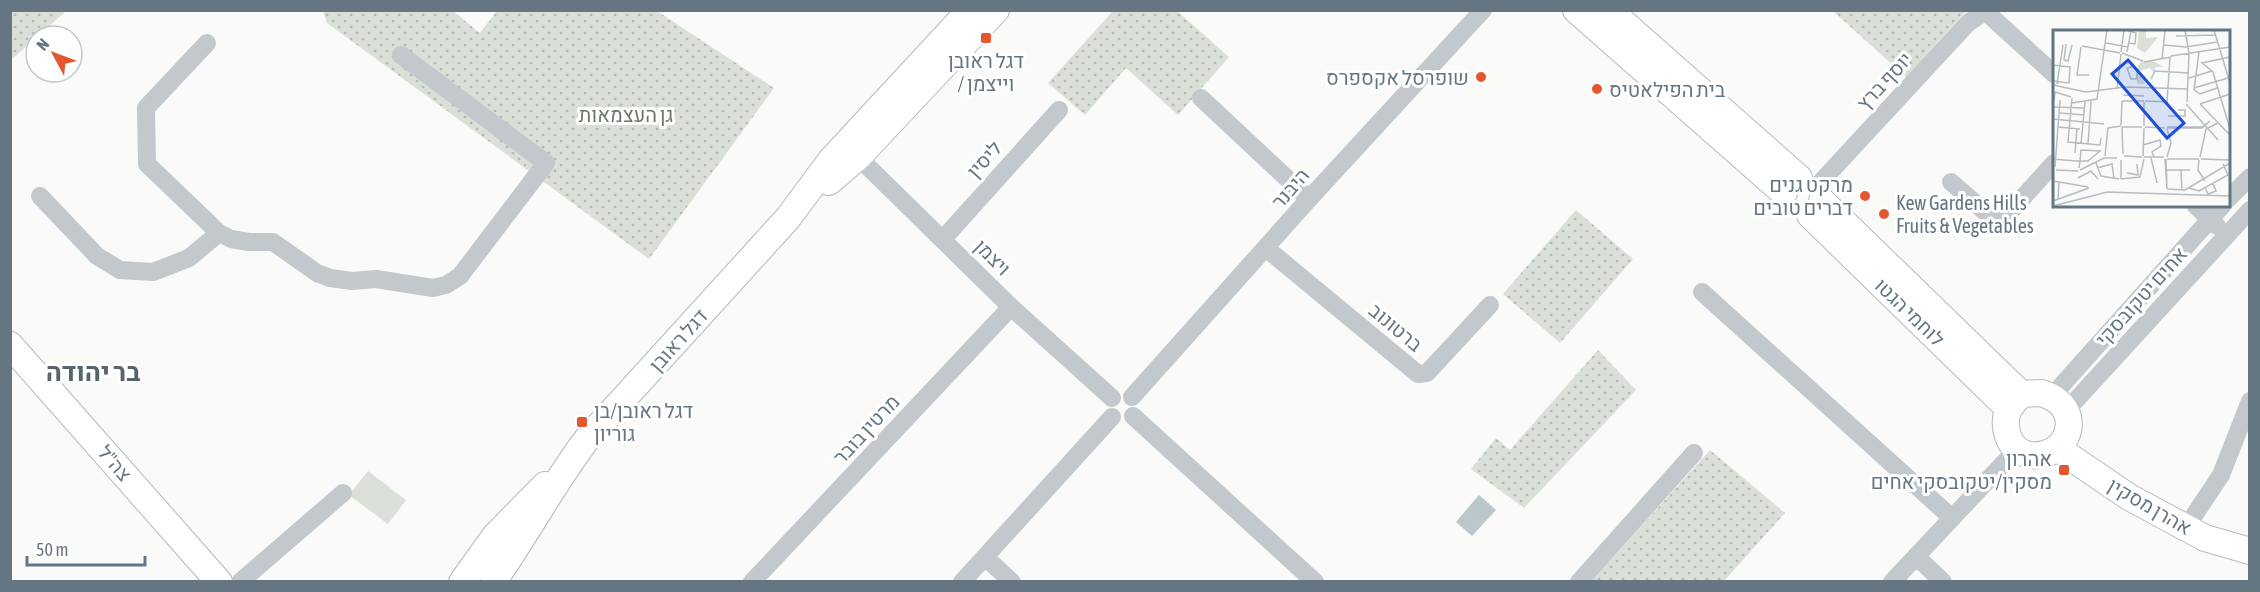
<svg xmlns="http://www.w3.org/2000/svg" width="2260" height="592" viewBox="0 0 2260 592" font-family="'Asap Condensed',Heebo,sans-serif">
<style>
.green{fill:url(#green-dots)}
.pitch{fill:#dadfd7}
.water{fill:#bbc7cb}
.lines{fill:none;stroke-linecap:round;stroke-linejoin:round}
.secondary-casing{stroke:#b3babf;stroke-width:28}
.street{stroke:#c3c8cc;stroke-width:18}
.secondary{stroke:#fff;stroke-width:26}
.poi-dot{fill:#e4572e;stroke:#fff;stroke-width:2}
.labels{text-anchor:middle;dominant-baseline:central;stroke-width:6;stroke-linejoin:round;paint-order:stroke}
.poi-label{font-size:20px;fill:#657683;stroke:#fff;text-anchor:end}
.street-label{font-size:20px;fill:#657683;stroke:#fff}
.park-label{font-size:20px;fill:#687a64;stroke:#fff}
.district-label{font-size:26px;font-weight:bold;fill:#57646e;stroke:#fff}
.inset-road{fill:none;stroke:#b5bdc2;stroke-width:1.5}
.view{fill:#1d4ed8;fill-opacity:0.15;stroke:#1d4ed8;stroke-width:3}
.inset-edge{fill:none;stroke:#657683;stroke-width:3}
</style>
<defs>
<pattern id="green-dots" width="8" height="8" patternUnits="userSpaceOnUse" patternTransform="scale(1.5)"><rect width="8" height="8" fill="#dadfd7"/><path d="M2 2h.1M6 6h.1" fill="none" stroke="#b4b9b4" stroke-width="1.8" stroke-linecap="round"/></pattern>
</defs>
<rect width="100%" height="100%" fill="#fafaf8"/>
<path class="green" d="M 11,10 L 66,10 L 66,11 L 11,60 Z
M 323,11 L 453,11 L 480,33 L 497,11 L 657,11 L 774,88 L 649,259 L 327,23 Z
M 1113,11 L 1177,11 L 1229,57 L 1178,115 L 1126,68 L 1085,115 L 1048,83 Z
M 1833,11 L 1966,11 L 1906,77 Z
M 1576,210 L 1633,259 L 1560,343 L 1503,294 Z
M 1598,350 L 1636,390 L 1524,508 L 1471,469 L 1496,438 L 1510,450 Z
M 1710,450 L 1785,513 L 1724,581 L 1592,581 Z"/>
<path class="pitch" d="M 368,471 L 406,500 L 388,524 L 349,495 Z"/>
<path class="water" d="M 1479,495 L 1496,510 L 1472,536 L 1456,522 Z"/>
<g class="lines">
<defs>
<path id="secondary" d="M 1576,10 L 1784,193
M 1609,10 L 1799,178
M 829,182 L 858,157 L 996,10
M 1822,201 L 2021,394
M 1810,215 L 2009,409
M 10,345 L 219,582
M 2041,393 C 2054,397 2064,403 2068,417 C 2076,453 2021,472 2008,436 C 2005,427 2005,417 2009,409 C 2012,404 2017,399 2021,394 Z
M 2057,448 L 2129,497 L 2205,538 L 2250,551
M 462,582 L 495,536 L 545,485
M 493,582 C 526,535 553,484 587,439 L 788,218 L 831,160 L 970,10"/>
</defs>
<use href="#secondary" class="secondary-casing"/>
<path class="street" d="M 1986,12 L 2054,74
M 207,43 L 146,108 L 147,164 L 219,233 L 231,239 L 249,242 L 273,242 L 317,273 L 330,278 L 352,281 L 376,279 L 433,288 L 446,285 L 460,276 L 546,163 L 401,55
M 1201,98 L 1309,199
M 851,150 L 1011,307 L 1112,398
M 1951,182 L 1999,224 L 2054,163
M 1818,185 L 1968,23 L 1987,10
M 40,196 L 97,256 L 120,270 L 153,272 L 189,258 L 219,233
M 2228,199 L 2250,177
M 2196,206 L 2217,226
M 943,239 L 1059,110
M 1267,249 L 1418,374 L 1427,373 L 1490,305
M 1702,292 L 1952,518
M 2052,396 L 2222,206
M 1132,397 L 1309,199 L 1483,10
M 2066,411 L 2250,210
M 1133,416 L 1315,582
M 2193,517 L 2221,475 L 2250,401
M 1916,556 L 1943,582
M 985,557 L 1012,582
M 240,582 L 343,493
M 752,582 L 1011,307
M 962,582 L 1112,417
M 1579,582 L 1694,453
M 1892,582 L 2017,449"/>
<use href="#secondary" class="secondary"/>
</g>
<g class="poi-dot">
<rect x="980" y="32" width="12" height="12" rx="3"/>
<circle cx="1481" cy="77" r="6"/>
<circle cx="1597" cy="89" r="6"/>
<circle cx="1865" cy="196" r="6"/>
<circle cx="1884" cy="214" r="6"/>
<rect x="576" y="416" width="12" height="12" rx="3"/>
<rect x="2058" y="464" width="12" height="12" rx="3"/>
</g>
<g class="labels">
<g class="poi-label">
<text x="986" y="60" text-anchor="middle">דגל ראובן<tspan x="986" dy="23">/ וייצמן</tspan></text>
<text x="1469" y="77">שופרסל אקספרס</text>
<text x="1609" y="89" text-anchor="start">בית הפילאטיס</text>
<text x="1853" y="184">מרקט גנים<tspan x="1853" dy="23">דברים טובים</tspan></text>
<text x="1896" y="202" text-anchor="start">Kew Gardens Hills<tspan x="1896" dy="23">Fruits &amp; Vegetables</tspan></text>
<text x="594" y="410" text-anchor="start">דגל ראובן/בן<tspan x="594" dy="23">גוריון</tspan></text>
<text x="2052" y="458">אהרון<tspan x="2052" dy="23">מסקין/יטקובסקי אחים</tspan></text>
</g>
<g class="street-label">
<text transform="translate(1884 81) rotate(-47)">יוסף ברץ</text>
<text transform="translate(984 159) rotate(-48)">ליסין</text>
<text transform="translate(1290 188) rotate(-49)">היבנר</text>
<text transform="translate(993 257) rotate(45)">ויצמן</text>
<text transform="translate(2141 296) rotate(-48)">אחים יטקובסקי</text>
<text transform="translate(1910 312) rotate(44)">לוחמי הגטו</text>
<text transform="translate(1396 327) rotate(40)">ברטונוב</text>
<text transform="translate(678 340) rotate(-48)">דגל ראובן</text>
<text transform="translate(866 429) rotate(-47)">מרטין בובר</text>
<text transform="translate(115 463) rotate(49)">צה"ל</text>
<text transform="translate(2150 506) rotate(30)">אהרן מסקין</text>
</g>
<g class="park-label">
<text x="626" y="114">גן העצמאות</text>
</g>
<g class="district-label">
<text x="93" y="372">בר יהודה</text>
</g>
</g>
<g transform="translate(2053 30)">
<rect width="177" height="177" fill="#fafaf8"/>
<path d="M 86,0 L 93,0 L 93,8 L 105,7 L 92,23 L 84,18 ZM 88,31 L 100,31 L 111,37 L 103,37 L 101,43 L 97,38 L 86,41 L 92,54 L 84,54 L 83,40 Z" fill="#dadfd7"/>
<path class="inset-road" d="M 73,0 L 83,3 L 82,14 L 76,13M 132,0 L 136,23 L 134,72M 161,0 L 177,53M 123,6 L 163,5M 53,13 L 75,17M 13,14 L 11,30 L 15,31 L 19,15M 111,15 L 133,17 L 164,12M 29,16 L 67,23M 28,17 L 24,45 L 36,45M 68,22 L 71,0M 74,22 L 78,1M 146,22 L 141,60 L 147,64 L 164,58M 69,23 L 90,31M 118,26 L 177,17M 109,29 L 112,0M 91,32 L 118,27M 148,32 L 160,42 L 177,99M 149,33 L 177,27M 0,35 L 17,37 L 16,53 L 0,51M 79,37 L 74,38 L 78,49 L 84,49 L 84,43M 136,48 L 159,41M 98,49 L 102,41 L 136,43M 4,54 L 10,15M 0,55 L 33,62 L 72,57 L 135,59M 141,58 L 175,48M 64,59 L 68,24M 70,65 L 91,66M 19,68 L 15,112 L 47,115 L 48,108M 1,71 L 2,62 L 18,67M 69,71 L 91,71M 92,71 L 115,72M 114,71 L 117,28M 19,73 L 44,69 L 54,0M 133,74 L 165,110M 147,74 L 177,105M 147,74 L 177,64M 0,77 L 31,78M 7,83 L 31,85M 115,86 L 132,86 L 132,80 L 125,80M 0,89 L 51,94M 68,95 L 69,71M 91,96 L 91,72M 5,97 L 27,99M 69,97 L 70,124M 69,97 L 89,97M 92,97 L 112,98M 114,98 L 149,98 L 157,91 L 149,97 L 114,97M 114,99 L 118,113 L 114,127M 28,114 L 32,72M 35,114 L 38,71M 90,115 L 107,110 L 108,116 L 99,122 L 101,127M 22,123 L 24,98M 52,126 L 55,98 L 68,96M 71,126 L 89,127M 90,126 L 91,98M 91,127 L 111,127M 147,127 L 153,99 L 165,93M 98,128 L 104,153M 0,129 L 23,131 L 35,131 L 47,121 L 28,120 L 27,131 L 26,138M 112,129 L 114,159 L 113,129M 114,129 L 146,129M 148,129 L 177,130M 146,130 L 145,140 L 152,151M 43,133 L 48,146 L 66,149M 2,137 L 7,70M 44,138 L 59,134 L 61,149M 3,140 L 25,141M 27,140 L 51,128 L 64,128M 113,140 L 137,140M 128,140 L 129,160M 74,143 L 85,145 L 84,134M 25,148 L 38,141 L 45,149M 68,149 L 87,147 L 91,129M 68,149 L 68,130M 0,151 L 35,157M 136,158 L 146,161 L 175,145 L 170,134M 152,158 L 155,164 L 163,161 L 160,153M 114,159 L 132,160 L 177,133M 5,170 L 6,152M 0,171 L 36,158M 0,176 L 54,162 L 177,166"/>
<path class="view" d="M 75,30 L 131,93 L 114,108 L 59,44 Z"/>
<rect width="177" height="177" class="inset-edge"/>
</g>
<rect width="2260" height="592" fill="none" stroke="#657683" stroke-width="24"/>
<g transform="translate(54 54) rotate(311)"><circle r="28" fill="#ffffff" stroke="#c1c8cd" stroke-width="1.5"/>
<path d="M0-4.5L10 22L0 15L-10 22Z" fill="#e4572e"/>
<text y="-9" font-size="16" font-weight="bold" text-anchor="middle" fill="#657683">N</text>
</g>
<path d="M27 556v9h118v-9" fill="none" stroke="#657683" stroke-width="3"/>
<text x="36" y="556" font-size="18" fill="#657683" stroke="#ffffff" stroke-width="4.5" paint-order="stroke">50 m</text>
</svg>
